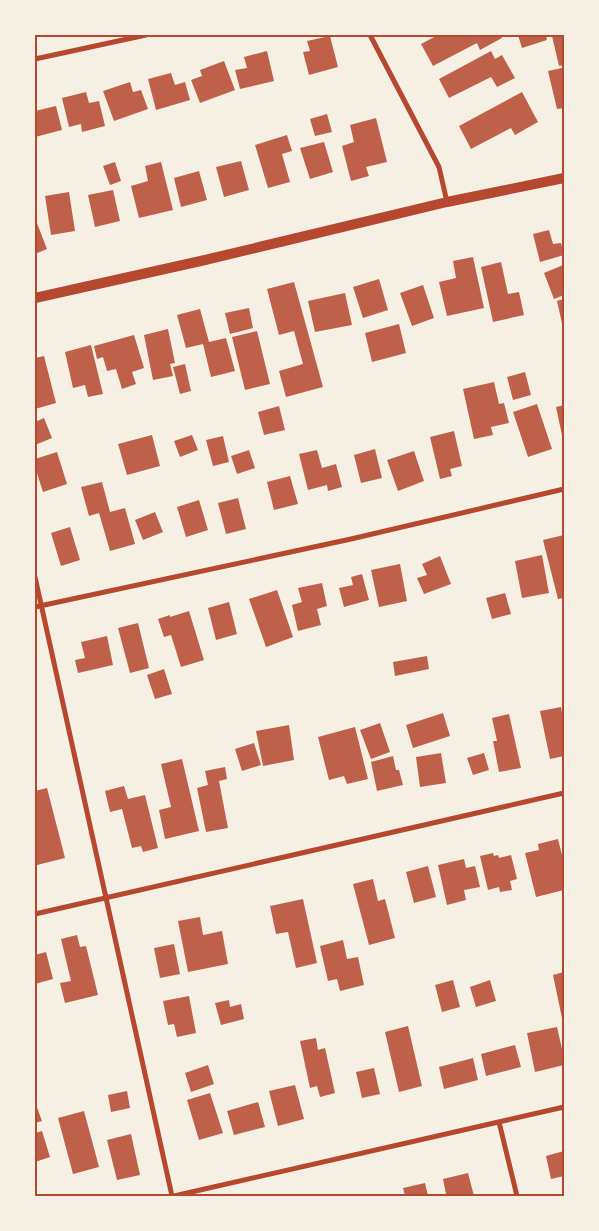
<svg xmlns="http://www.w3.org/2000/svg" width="599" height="1231" viewBox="0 0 599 1231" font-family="Cabin,sans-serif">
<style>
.building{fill:#bf614a}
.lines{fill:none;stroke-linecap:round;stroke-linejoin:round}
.minor{stroke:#b5482f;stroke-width:5}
.secondary{stroke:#b5482f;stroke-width:10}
.neatline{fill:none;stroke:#b5482f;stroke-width:2}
</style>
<rect width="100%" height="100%" fill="#f6efe4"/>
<path class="building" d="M 438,35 L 501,35 L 502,38 L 480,50 L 477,43 L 433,66 L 421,44 Z
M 518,35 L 546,35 L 547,40 L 522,48 Z
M 558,35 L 564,35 L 564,65 L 559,66 L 552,36 Z
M 330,36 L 338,67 L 309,75 L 303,52 L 310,51 L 307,41 Z
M 267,51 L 274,81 L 240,89 L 235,70 L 247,68 L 244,57 Z
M 491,51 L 495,59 L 502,55 L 515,78 L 497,87 L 491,77 L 449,98 L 439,79 Z
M 224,61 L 235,90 L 200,103 L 191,80 L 202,76 L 200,70 Z
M 562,68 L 564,76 L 564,108 L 557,109 L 548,71 Z
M 171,73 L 175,85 L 185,82 L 190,100 L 156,110 L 148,79 Z
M 130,82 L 133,92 L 141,90 L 148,109 L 114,121 L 103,91 Z
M 86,92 L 89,103 L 99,101 L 105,126 L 82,132 L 81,124 L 69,127 L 62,98 Z
M 522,92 L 538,122 L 515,135 L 511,128 L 471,149 L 459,126 Z
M 56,106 L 62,130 L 35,137 L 35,111 Z
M 327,114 L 332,132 L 315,136 L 310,119 Z
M 376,118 L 387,162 L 366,167 L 369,176 L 351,181 L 342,146 L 354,142 L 350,125 Z
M 287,135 L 292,151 L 282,154 L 290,182 L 268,188 L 255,145 Z
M 324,142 L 333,172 L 310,179 L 300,148 Z
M 241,161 L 249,190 L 224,197 L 216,167 Z
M 115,162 L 121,181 L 110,185 L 103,166 Z
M 161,162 L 173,210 L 139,218 L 131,186 L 148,181 L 145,166 Z
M 199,171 L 207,200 L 181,207 L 174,178 Z
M 113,190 L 120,221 L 95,227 L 88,195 Z
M 69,192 L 75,231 L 51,235 L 45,196 Z
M 35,218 L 47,249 L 35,254 Z
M 549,230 L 553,244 L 561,243 L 564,255 L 540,262 L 533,234 Z
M 473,257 L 484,308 L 447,316 L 439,282 L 456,278 L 453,261 Z
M 501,262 L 508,294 L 519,292 L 524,315 L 493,322 L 481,267 Z
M 563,265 L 564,295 L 554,299 L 544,273 Z
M 379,279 L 388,310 L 363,318 L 353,287 Z
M 294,282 L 323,387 L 286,397 L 279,371 L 303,364 L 294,331 L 279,335 L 267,289 Z
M 423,285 L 434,318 L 412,326 L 400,293 Z
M 345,293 L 352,325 L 315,332 L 308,301 Z
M 564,299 L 564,328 L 563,328 L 557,301 Z
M 249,308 L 253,328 L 230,334 L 225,313 Z
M 200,309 L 209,342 L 226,338 L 235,371 L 211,377 L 203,344 L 186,348 L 177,315 Z
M 399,324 L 406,353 L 372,362 L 365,333 Z
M 168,329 L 175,363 L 170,364 L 173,376 L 153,380 L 144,335 Z
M 257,331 L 270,384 L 245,390 L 232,337 Z
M 134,335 L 144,368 L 132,372 L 136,384 L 122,389 L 116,369 L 107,371 L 103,357 L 97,359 L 94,346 Z
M 91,345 L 103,394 L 88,397 L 85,385 L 73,388 L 65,352 Z
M 44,356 L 56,403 L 35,409 L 35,358 Z
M 185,364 L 191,391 L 180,394 L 173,367 Z
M 525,372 L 531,395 L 513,400 L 507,377 Z
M 494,382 L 499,404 L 504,403 L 509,423 L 491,427 L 493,435 L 474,439 L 463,389 Z
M 537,404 L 552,449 L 528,457 L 513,412 Z
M 564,405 L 564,440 L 563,440 L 556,407 Z
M 279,406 L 285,430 L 264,435 L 258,412 Z
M 44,418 L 52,438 L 35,445 L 35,422 Z
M 454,431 L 462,466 L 450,469 L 452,476 L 440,479 L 430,437 Z
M 152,435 L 160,466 L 127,475 L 118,444 Z
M 192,435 L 198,450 L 180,457 L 174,441 Z
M 223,436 L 229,462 L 213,466 L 206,440 Z
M 375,449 L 382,478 L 361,483 L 354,455 Z
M 249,450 L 255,468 L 237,474 L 231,456 Z
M 317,450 L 322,468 L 336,464 L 342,487 L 328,491 L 327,485 L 308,490 L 299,454 Z
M 414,451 L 424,481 L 398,491 L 387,460 Z
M 57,452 L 67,484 L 43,492 L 35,467 L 35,459 Z
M 290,476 L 298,504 L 274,510 L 267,482 Z
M 102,482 L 110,512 L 125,508 L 135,544 L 110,551 L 99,513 L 89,516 L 81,487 Z
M 238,498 L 246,529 L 226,534 L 218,503 Z
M 199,500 L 208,530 L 186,537 L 177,507 Z
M 155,512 L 163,532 L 143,540 L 135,520 Z
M 70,527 L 80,560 L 61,566 L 51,533 Z
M 564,535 L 564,598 L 558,599 L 543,540 Z
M 542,555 L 549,593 L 522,598 L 515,561 Z
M 440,556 L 451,584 L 424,594 L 417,578 L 427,575 L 422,564 Z
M 400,564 L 407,601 L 379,607 L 371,570 Z
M 362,574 L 369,600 L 344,607 L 339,588 L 353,585 L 351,577 Z
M 322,583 L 327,606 L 317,609 L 321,625 L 298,631 L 292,605 L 302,602 L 298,588 Z
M 277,590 L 293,637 L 266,647 L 249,599 Z
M 505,593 L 511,614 L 492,619 L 486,598 Z
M 229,602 L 237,634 L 216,640 L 208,608 Z
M 189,611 L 204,660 L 181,667 L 171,635 L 164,637 L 158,619 L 170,615 L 170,617 Z
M 138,623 L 149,668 L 130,673 L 118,628 Z
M 107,636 L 113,665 L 78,673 L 75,660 L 85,658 L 81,642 Z
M 427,656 L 429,669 L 395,676 L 393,662 Z
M 164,669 L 172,694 L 155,699 L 147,675 Z
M 561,707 L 564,723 L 564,756 L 550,759 L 540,711 Z
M 443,713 L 450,736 L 413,748 L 406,725 Z
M 509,714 L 521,768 L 499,772 L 493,741 L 497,741 L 492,718 Z
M 380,723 L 390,752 L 371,759 L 360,730 Z
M 289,725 L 294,760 L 263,766 L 256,731 Z
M 355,727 L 368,779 L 347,784 L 344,776 L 329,780 L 318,737 Z
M 254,743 L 261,765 L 242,771 L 235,749 Z
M 441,753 L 446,783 L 420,787 L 416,757 Z
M 484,753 L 489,770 L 473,775 L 467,758 Z
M 393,756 L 396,770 L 399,770 L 403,785 L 377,791 L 371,762 Z
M 182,759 L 199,831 L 165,839 L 159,810 L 171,807 L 161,764 Z
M 225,767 L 227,779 L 219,781 L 228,828 L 206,832 L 197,788 L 208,785 L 205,771 Z
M 124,786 L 128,799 L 145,795 L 158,848 L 143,852 L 141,846 L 132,848 L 122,809 L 110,812 L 105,791 Z
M 47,788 L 65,858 L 37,865 L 35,856 L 35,791 Z
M 558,839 L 564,863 L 564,890 L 536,897 L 525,853 L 539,850 L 538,844 Z
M 493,853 L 494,856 L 498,855 L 499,858 L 511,855 L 517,879 L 510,881 L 512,890 L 500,892 L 499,887 L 488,890 L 480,856 Z
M 464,859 L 466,868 L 475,866 L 480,887 L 464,890 L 466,900 L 447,905 L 438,865 Z
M 428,866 L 436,897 L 414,903 L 406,872 Z
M 373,879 L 378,901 L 385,899 L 395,938 L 369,945 L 353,884 Z
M 303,899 L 317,963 L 296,968 L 288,932 L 276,934 L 270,906 Z
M 200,917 L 203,935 L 222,931 L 228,964 L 188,972 L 178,921 Z
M 77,935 L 80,947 L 86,946 L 98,995 L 65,1003 L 60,983 L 71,981 L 61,939 Z
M 343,940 L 347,959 L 358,957 L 364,985 L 340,991 L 337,979 L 328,981 L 320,946 Z
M 174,944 L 180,974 L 160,978 L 154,948 Z
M 46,952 L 53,979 L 35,984 L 35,955 Z
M 564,972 L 564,1023 L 563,1023 L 553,975 Z
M 453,980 L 460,1007 L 442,1012 L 435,985 Z
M 490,980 L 496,1001 L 476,1007 L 470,987 Z
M 189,996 L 196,1033 L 177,1037 L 174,1024 L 168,1025 L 163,1001 Z
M 229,1000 L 230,1007 L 241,1004 L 244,1019 L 221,1025 L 215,1003 Z
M 408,1026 L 422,1086 L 399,1092 L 385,1032 Z
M 557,1027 L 564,1058 L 564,1065 L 535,1072 L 527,1033 Z
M 316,1038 L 318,1050 L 325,1048 L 335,1093 L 320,1097 L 317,1086 L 310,1088 L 300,1041 Z
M 515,1045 L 521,1067 L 486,1076 L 481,1054 Z
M 473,1058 L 478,1080 L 444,1089 L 439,1067 Z
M 208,1065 L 214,1084 L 191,1092 L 185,1073 Z
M 374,1068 L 380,1094 L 362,1098 L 356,1072 Z
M 295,1085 L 304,1119 L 278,1126 L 269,1091 Z
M 127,1091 L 130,1108 L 111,1112 L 108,1095 Z
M 210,1093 L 223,1133 L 199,1140 L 187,1100 Z
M 35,1102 L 42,1121 L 35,1123 Z
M 258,1102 L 265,1127 L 234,1135 L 227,1111 Z
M 84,1111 L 99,1167 L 73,1174 L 58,1118 Z
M 42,1131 L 50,1157 L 35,1162 L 35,1133 Z
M 131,1134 L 140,1175 L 117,1180 L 107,1140 Z
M 564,1151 L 564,1176 L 551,1179 L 546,1156 Z
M 468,1173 L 474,1196 L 440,1196 L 446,1194 L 443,1179 Z
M 425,1183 L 428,1196 L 405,1196 L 403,1188 Z"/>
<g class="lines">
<path class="minor" d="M 370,35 L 439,167 L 447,202
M 35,59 L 146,35
M 35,577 L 172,1196
M 35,607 L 351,539 L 564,489
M 35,914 L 564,793
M 499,1122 L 517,1196
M 174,1196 L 564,1107"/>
<path class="secondary" d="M 35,298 L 205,260 L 447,202 L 564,178"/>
</g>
<rect width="599" height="1231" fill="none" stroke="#f6efe4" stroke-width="72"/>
<rect x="36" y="36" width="527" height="1159" class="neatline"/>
</svg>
